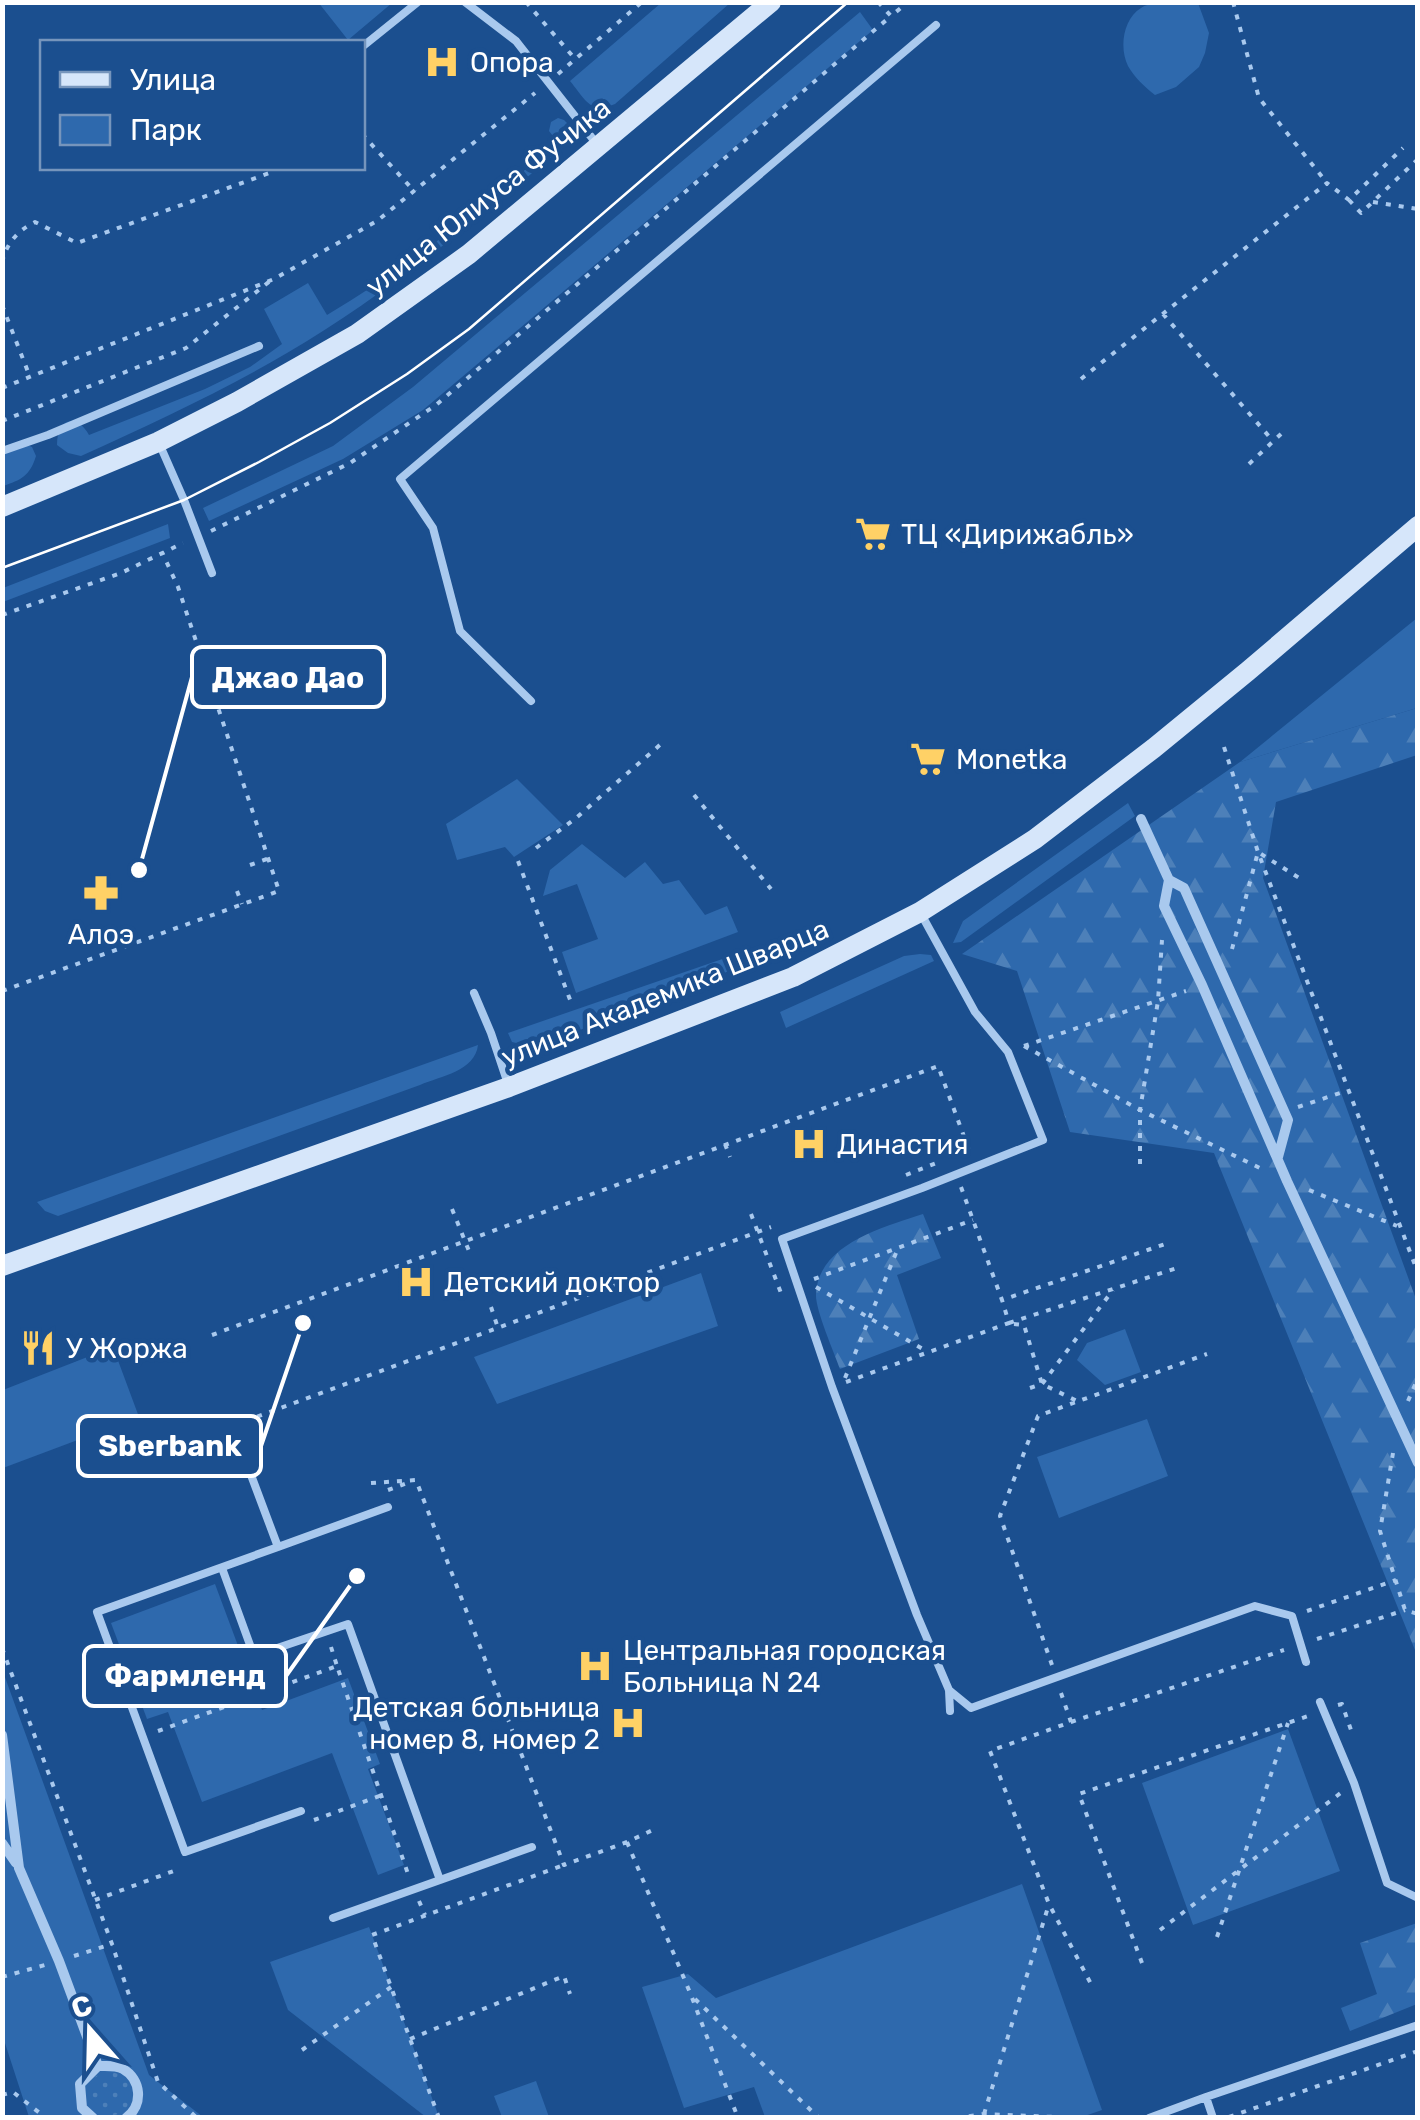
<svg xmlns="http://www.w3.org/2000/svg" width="1420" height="2120" viewBox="0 0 1420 2120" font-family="Rubik,sans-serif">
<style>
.green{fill:#2e69ad}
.forest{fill:url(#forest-firs)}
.garden{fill:url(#garden-dots)}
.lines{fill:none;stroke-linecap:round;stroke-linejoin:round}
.path{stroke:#a9c9ee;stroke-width:4;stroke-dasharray:5 8;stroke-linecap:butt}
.lane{stroke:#a9c9ee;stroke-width:8}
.street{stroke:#a9c9ee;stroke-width:10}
.secondary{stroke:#d6e6fa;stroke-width:20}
.tram{stroke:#fff;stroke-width:2.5}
.labels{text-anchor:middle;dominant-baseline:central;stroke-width:9;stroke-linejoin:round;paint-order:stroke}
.poi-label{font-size:28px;fill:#fff;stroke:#1b4f8f;text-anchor:start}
.street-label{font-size:28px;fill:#fff;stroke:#1b4f8f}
.leader{fill:none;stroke:#fff;stroke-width:4}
.callout-dot{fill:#fff;stroke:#1b4f8f;stroke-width:4}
.callout{fill:#1b4f8f;stroke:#fff;stroke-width:4}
.callout-label{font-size:30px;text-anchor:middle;font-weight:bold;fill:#fff}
</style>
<defs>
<pattern id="forest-firs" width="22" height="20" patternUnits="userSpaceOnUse" patternTransform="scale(2.5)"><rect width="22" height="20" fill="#2e69ad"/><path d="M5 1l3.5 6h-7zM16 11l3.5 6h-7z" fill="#4d80b9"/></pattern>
<pattern id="garden-dots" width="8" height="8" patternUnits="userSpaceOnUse" patternTransform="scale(2.5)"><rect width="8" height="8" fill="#2e69ad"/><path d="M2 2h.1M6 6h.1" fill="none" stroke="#4d80b9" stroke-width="1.8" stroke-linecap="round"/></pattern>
</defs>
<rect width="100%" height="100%" fill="#1b4f8f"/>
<path class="green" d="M 318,2 L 392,2 L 392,3 L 348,40 Z
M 1156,2 L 1198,3 L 1209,33 L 1205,53 L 1199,67 L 1176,87 L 1155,95 C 1145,87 1134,77 1128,66 C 1119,48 1123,19 1141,8 C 1145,5 1151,4 1156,2 Z
M 661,3 L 730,3 L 615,104 C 590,115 585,99 570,81 Z
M 860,12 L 873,30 L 423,410 L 343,459 L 209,521 L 203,508 L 333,446 L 413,387 Z
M 558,118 L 564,120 L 570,126 L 569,142 C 479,218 389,293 287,353 C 221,392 151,424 81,456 L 68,453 L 57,445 C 57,419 76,412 89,435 L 205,389 L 250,367 L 282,344 L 264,309 L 308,283 L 327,315 C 410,265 486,207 557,141 L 549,131 L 551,122 Z
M 21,442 L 32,447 L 36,456 C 30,476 21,480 3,486 L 4,454 Z
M 168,524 L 170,538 L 3,602 L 3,588 Z
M 1417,618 L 1417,708 L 1240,762 Z
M 517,779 L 563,825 L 514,857 L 505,847 L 457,860 L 446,824 Z
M 1128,803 L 1135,816 L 961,942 L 953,943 L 963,921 Z
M 582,844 L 625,878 L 645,862 L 663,884 L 679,880 L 705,915 L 727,906 L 738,932 L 576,993 L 562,952 L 598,939 L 577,884 L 543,896 L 550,870 Z
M 763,945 L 760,956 L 655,1006 L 529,1046 L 512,1042 L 508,1033 Z
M 920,954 L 931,955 L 934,961 L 786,1028 L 780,1012 L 904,956 Z
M 478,1045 C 475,1071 441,1076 420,1085 L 58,1216 L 45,1211 L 37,1202 Z
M 701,1273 L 718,1326 L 497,1404 L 474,1357 Z
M 1125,1329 L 1141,1372 L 1105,1385 L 1077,1360 L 1087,1343 Z
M 113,1347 L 139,1417 L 3,1468 L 3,1390 Z
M 1147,1419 L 1168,1476 L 1059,1518 L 1037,1457 Z
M 215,1584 L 262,1710 L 348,1678 L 380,1764 L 368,1769 L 404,1865 L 378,1875 L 332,1753 L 202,1802 L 168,1712 L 147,1719 L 111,1623 Z
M 2,1669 L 149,2075 L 203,2117 L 168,2117 L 164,2115 L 162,2118 L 29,2117 L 3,2037 Z
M 1288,1729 L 1340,1871 L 1193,1925 L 1142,1783 Z
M 1022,1884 L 1102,2110 L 1079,2118 L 765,2117 L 754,2087 L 684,2108 L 642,1987 L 688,1974 L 716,1998 Z
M 369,1927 L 372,1935 L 439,2117 L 426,2117 L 288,2010 L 270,1962 Z
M 536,2081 L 549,2117 L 502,2117 L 494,2096 Z"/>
<path class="forest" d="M 1417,708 L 1417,755 L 1276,802 L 1263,878 L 1417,1302 L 1417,1655 L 1214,1153 L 1070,1132 L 1017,971 L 962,954 L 1240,762 Z
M 923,1214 L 941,1258 L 897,1275 L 919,1339 L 840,1369 C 834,1352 815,1309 816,1294 C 818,1244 884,1227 923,1214 Z
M 1417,1923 L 1417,2004 L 1350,2031 L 1341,2008 L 1377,1994 L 1360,1943 Z"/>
<path class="garden" d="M87 2094a22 22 0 1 1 44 0a22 22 0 1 1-44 0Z"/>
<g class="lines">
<path class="path" d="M 526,2 L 576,60
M 878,2 L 891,16 L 908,2
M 1233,2 L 1259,98 L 1327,183
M 558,74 L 642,2
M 362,134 L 415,192
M 1349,200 L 1361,213 L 1418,159
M 1373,202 L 1418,209
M 2,262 C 7,243 17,231 35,222 L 77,243 L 272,172 L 275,168
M 2,305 L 30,377
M 1163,314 L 1273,441
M 1081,379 L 1327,183 L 1349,200 L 1403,148
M 2,388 L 274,279 L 377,221 L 535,93
M 2,421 L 186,348 L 270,281
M 1249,464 L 1281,434
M 211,531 L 350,463 L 436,405 L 891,16
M 2,615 L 121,573 L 183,543
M 1224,747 L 1258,852 L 1418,1273
M 694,795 L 771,889
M 536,848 L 576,818 L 661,744
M 518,861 L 572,1005
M 250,865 L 267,859
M 237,891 L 242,904
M 1232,949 L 1258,852 L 1304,881
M 2,991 L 279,891 L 178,587 L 162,552
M 1024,1046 L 1140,1110 L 1264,1170
M 1024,1046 L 1186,991
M 1298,1107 L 1346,1091
M 725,1144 L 730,1157
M 1140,1164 L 1140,1110 L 1158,1001 L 1162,940
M 906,1175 L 939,1162
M 961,1187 L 1002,1300 L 1168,1243
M 1309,1190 L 1397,1226
M 452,1209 L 469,1251
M 751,1214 L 781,1293
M 814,1279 L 973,1220
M 816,1287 L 928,1352
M 491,1307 L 498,1328
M 1009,1323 L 1177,1268
M 1014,1324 L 1024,1325 L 1042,1384 L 1077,1401
M 212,1335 L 938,1066 L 969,1150 L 966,1151
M 845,1378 L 898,1248
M 846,1382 L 1009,1323 L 1002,1300
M 1030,1388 L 1042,1384 L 1113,1290
M 1408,1401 L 1418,1378
M 245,1421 L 771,1227
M 197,1433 L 221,1427
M 1393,1453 L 1380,1531 L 1405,1610 L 1418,1614
M 371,1483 L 416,1480 L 564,1865 L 627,1842 L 655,1829
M 388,1490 L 407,1483
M 1307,1611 L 1396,1580
M 1317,1639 L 1405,1610
M 331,1647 L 337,1666
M 2,1648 L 112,1944 L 158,2082 L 197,2118
M 1052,1665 L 1000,1516 L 1038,1416 L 1207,1354
M 1061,1693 L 1071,1722 L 990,1751 L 1049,1904 L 1091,1984
M 1338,1705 L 1342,1704 L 1351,1730
M 1071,1722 L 1284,1650
M 158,1731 L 337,1666 L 408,1874
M 314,1820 L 382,1795
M 627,1842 L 691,1995 L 738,2118
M 95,1900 L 179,1869
M 419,1901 L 425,1915
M 1160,1930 L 1342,1792
M 1217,1937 L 1288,1723
M 74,1956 L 112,1944
M 1142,1963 L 1079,1794 L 1311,1715
M 2,1977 L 45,1965
M 695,1999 L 819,2118
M 410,2039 L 564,1976 L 570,1994
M 302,2050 L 391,1987
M 2,2095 L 13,2092 L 46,2118
M 984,2114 L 1049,1904
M 1229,2117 L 1418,2051
M 439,2118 L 372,1935 L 564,1865
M 956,2118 L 984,2114 L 1079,2118"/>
<path class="lane" d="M 465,2 L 516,41 L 596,143
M 362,47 L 418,2
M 159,443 L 184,500 L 212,573
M 2,451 L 48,435 L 259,346
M 531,701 L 460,631 L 433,528 L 400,479 L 936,25
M 920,912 L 975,1012 L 1008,1052 L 1043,1140 L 922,1188 L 782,1239 L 832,1387 L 917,1615 L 949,1690 L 950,1711
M 474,993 L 491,1033 L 509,1087
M 236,1435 L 278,1547 L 97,1612 L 185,1852 L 301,1811
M 278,1547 L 388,1507
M 222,1568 L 254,1656 L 348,1624 L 440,1880 L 333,1918
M 949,1690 L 971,1708 L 1255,1606 L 1292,1616 L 1306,1662
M 1320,1702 L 1354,1783 L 1387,1883 L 1418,1898
M 440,1880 L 532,1847
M 1206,2097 L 1418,2025
M 1149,2118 L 1206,2097 L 1213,2118"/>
<path class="street" d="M 1141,819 L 1169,880 L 1164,906 L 1202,985 L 1287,1181 L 1418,1463
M 1169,880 L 1184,888 L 1288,1120 L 1278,1157
M 2,1735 L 19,1868 L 59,1961 L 98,2066
M 2,1843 L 16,1863
M 93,2118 L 82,2108 L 80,2084 L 98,2066 C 107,2066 116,2065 123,2069 C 141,2079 144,2105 126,2118"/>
<path class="secondary" d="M 2,507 L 158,442 L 237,402 L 357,334 L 469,254 L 771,2
M 2,1266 L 509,1087 L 793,977 L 920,912 L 1035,839 L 1154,748 L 1248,671 L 1418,526"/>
<path class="tram" d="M 2,568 L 184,500 L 259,462 L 330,423 L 407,374 L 469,329 L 848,2"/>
</g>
<defs>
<symbol id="hospital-bare" viewBox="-9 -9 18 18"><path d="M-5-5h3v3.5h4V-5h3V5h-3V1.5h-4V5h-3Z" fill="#ffd166" stroke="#1b4f8f" stroke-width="2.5" paint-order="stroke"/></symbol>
<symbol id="supermarket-bare" viewBox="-9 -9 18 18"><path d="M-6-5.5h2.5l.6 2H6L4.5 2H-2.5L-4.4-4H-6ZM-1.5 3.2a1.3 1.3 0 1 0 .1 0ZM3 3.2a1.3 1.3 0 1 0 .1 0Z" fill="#ffd166" stroke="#1b4f8f" stroke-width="2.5" paint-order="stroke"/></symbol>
<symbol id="pharmacy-bare" viewBox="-9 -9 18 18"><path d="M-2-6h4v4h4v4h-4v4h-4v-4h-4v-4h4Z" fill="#ffd166" stroke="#1b4f8f" stroke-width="2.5" paint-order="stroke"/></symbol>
<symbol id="restaurant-bare" viewBox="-9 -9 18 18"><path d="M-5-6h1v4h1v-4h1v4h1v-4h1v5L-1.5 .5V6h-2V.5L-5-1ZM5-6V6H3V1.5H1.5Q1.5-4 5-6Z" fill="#ffd166" stroke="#1b4f8f" stroke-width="2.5" paint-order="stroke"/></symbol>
</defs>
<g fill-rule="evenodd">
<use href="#hospital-bare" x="417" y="37" width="50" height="50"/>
<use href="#supermarket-bare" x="848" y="509" width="50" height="50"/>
<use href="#supermarket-bare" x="903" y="734" width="50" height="50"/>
<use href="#pharmacy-bare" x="76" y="868" width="50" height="50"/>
<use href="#hospital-bare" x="784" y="1119" width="50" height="50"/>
<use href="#hospital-bare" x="391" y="1257" width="50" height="50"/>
<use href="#restaurant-bare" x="13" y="1323" width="50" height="50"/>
<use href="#hospital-bare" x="570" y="1641" width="50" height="50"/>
<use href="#hospital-bare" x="603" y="1698" width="50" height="50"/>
</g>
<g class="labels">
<g class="poi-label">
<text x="470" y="62">Опора</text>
<text x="901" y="534">ТЦ «Дирижабль»</text>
<text x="956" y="759">Monetka</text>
<text x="101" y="934" text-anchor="middle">Алоэ</text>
<text x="837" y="1144">Династия</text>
<text x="444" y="1282">Детский доктор</text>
<text x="66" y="1348">У Жоржа</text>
<text x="623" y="1650">Центральная городская<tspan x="623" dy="32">Больница N 24</tspan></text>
<text x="600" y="1707" text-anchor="end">Детская больница<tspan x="600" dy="32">номер 8, номер 2</tspan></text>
</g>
<g class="street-label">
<text transform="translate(488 197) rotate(-38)">улица Юлиуса Фучика</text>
<text transform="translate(665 993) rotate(-22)">улица Академика Шварца</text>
</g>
</g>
<path class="leader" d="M139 870L192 677M303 1323L261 1446M357 1576L286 1676"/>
<g class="callout-dot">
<circle cx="139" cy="870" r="10"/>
<circle cx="303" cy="1323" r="10"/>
<circle cx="357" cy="1576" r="10"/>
</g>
<g class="callout">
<rect x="192" y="647" width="192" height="60" rx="10"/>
<rect x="78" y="1416" width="183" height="60" rx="10"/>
<rect x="84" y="1646" width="202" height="60" rx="10"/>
</g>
<g class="callout-label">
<text x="288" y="688">Джао Дао</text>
<text x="170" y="1456">Sberbank</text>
<text x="185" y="1686">Фармленд</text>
</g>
<rect width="1420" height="2120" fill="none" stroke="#ffffff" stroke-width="10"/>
<rect x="40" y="40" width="325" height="130" fill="#1b4f8f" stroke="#7695bc" stroke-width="2.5"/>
<rect x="60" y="72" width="50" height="15" fill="#d6e6fa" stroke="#7695bc" stroke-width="2.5"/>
<text x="130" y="90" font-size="30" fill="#ffffff">Улица</text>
<rect x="60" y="115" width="50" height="30" fill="#2e69ad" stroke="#7695bc" stroke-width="2.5"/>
<text x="130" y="140" font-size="30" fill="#ffffff">Парк</text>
<g transform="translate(90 2030) rotate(340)" stroke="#1b4f8f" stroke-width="8" paint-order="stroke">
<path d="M0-8L18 38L0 25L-18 38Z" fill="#ffffff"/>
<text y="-15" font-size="28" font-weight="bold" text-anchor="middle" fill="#ffffff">С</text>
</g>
</svg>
